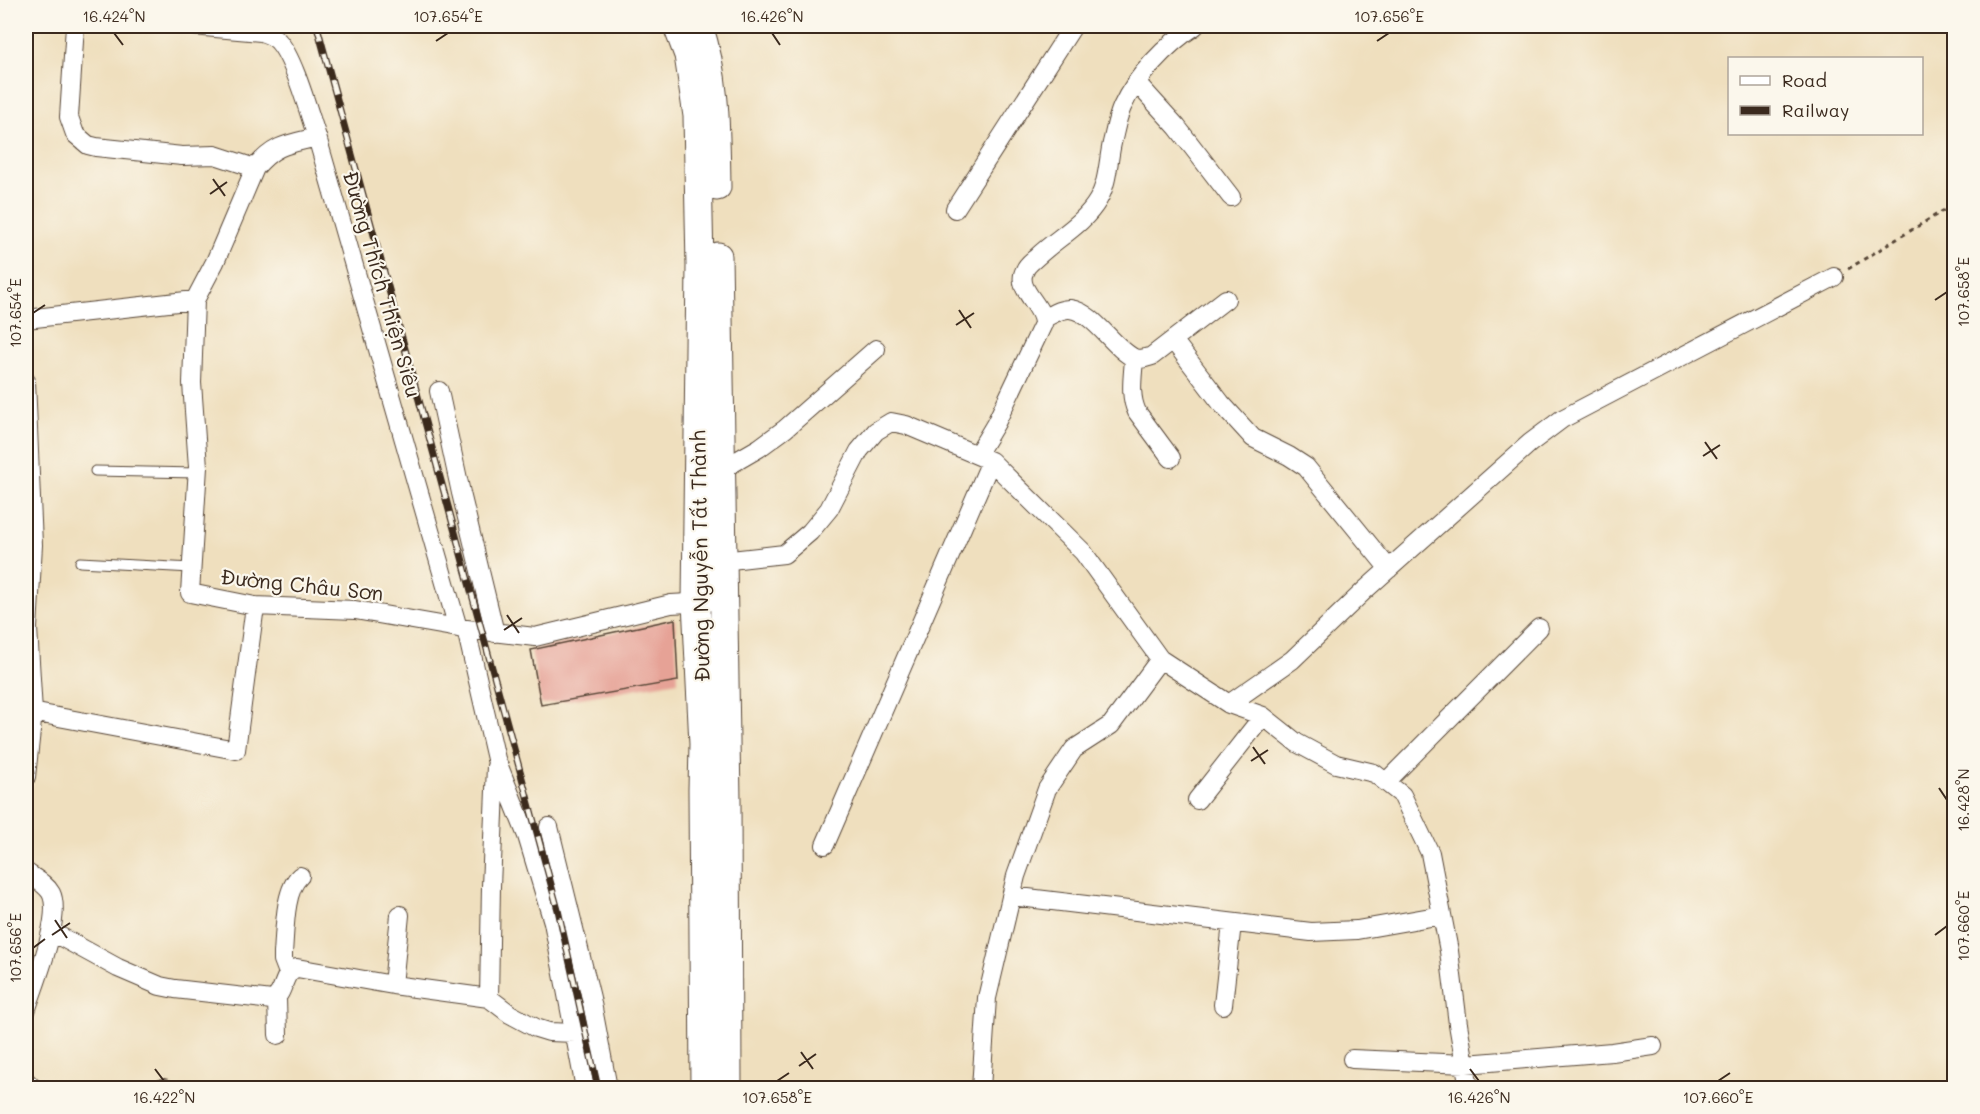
<svg xmlns="http://www.w3.org/2000/svg" width="1980" height="1114" viewBox="0 0 1980 1114" font-family="Mali,sans-serif">
<style>
.building{fill:#e6a296}
.lines{fill:none;stroke-linecap:round;stroke-linejoin:round}
.lane-casing{stroke:#564536;stroke-width:11}
.street-casing{stroke:#564536;stroke-width:20}
.primary-casing{stroke:#564536;stroke-width:29}
.path{stroke:#564536;stroke-width:3;stroke-dasharray:4.5 4.5;stroke-linecap:butt}
.lane{stroke:#fff;stroke-width:9}
.street{stroke:#fff;stroke-width:18}
.primary{stroke:#fff;stroke-width:27}
.rail-casing{stroke:#3b2a1e;stroke-width:7}
.rail{stroke:#fbf7ec;stroke-width:4.5;stroke-dasharray:14;stroke-linecap:butt}
.ticks{fill:none;stroke:#3b2a1e;stroke-width:2}
.labels{text-anchor:middle;dominant-baseline:central;stroke-width:4.5;stroke-linejoin:round;paint-order:stroke}
.street-label{font-size:21px;fill:#3b2a1e;stroke:#fbf7ec}
.neatline{fill:none;stroke:#3b2a1e;stroke-width:2}
.ticks-label{font-size:15px;text-anchor:middle;fill:#3b2a1e}
</style>
<rect width="100%" height="100%" fill="#fbf7ec"/>
<filter id="ink" filterUnits="userSpaceOnUse"><feTurbulence type="fractalNoise" baseFrequency=".0167" numOctaves="2"/><feDisplacementMap in="SourceGraphic" scale="12" xChannelSelector="R" yChannelSelector="G"/><feConvolveMatrix kernelMatrix="1 2 1 2 8 2 1 2 1" color-interpolation-filters="sRGB"/></filter>
<filter id="wash" filterUnits="userSpaceOnUse"><feTurbulence type="fractalNoise" baseFrequency=".008" numOctaves="4" result="noise"/><feDisplacementMap in="SourceGraphic" scale="24" xChannelSelector="R" yChannelSelector="G"/><feGaussianBlur stdDeviation="1.35" result="paint"/><feColorMatrix in="noise" values="0 0 0 0 0 0 0 0 0 0 0 0 0 0 0 0 0 1.4 0 .05"/><feComposite in="paint" operator="in"/></filter>
<g filter="url(#wash)">
<rect width="100%" height="100%" fill="#efdfbe"/>
<g id="blocks">
<path class="building" d="M 675,619 L 678,681 L 541,705 L 531,650 Z"/>
</g>
</g>
<g filter="url(#ink)">
<use href="#blocks" fill-opacity="0" stroke="#564536" stroke-width="1.5"/>
<g class="lines">
<defs>
<path id="lane" d="M 95,471 L 198,473
M 80,562 L 192,568"/>
<path id="street" d="M 75,26 L 69,117 L 75,134 L 88,145 L 96,147 L 182,156 L 215,155 L 255,168
M 193,26 L 261,32 C 268,34 273,36 278,41 C 294,58 309,114 317,137 L 458,628
M 1137,83 L 1177,127 L 1231,197
M 955,209 L 1073,26
M 195,300 L 215,262 L 255,168 C 275,144 289,144 317,137
M 26,319 L 195,300 L 192,383 L 198,467 L 190,593 L 255,606 L 355,610 L 458,628 L 535,637 L 671,604 L 707,602
M 1043,319 C 1051,315 1061,308 1070,309 C 1094,312 1113,348 1134,358 C 1140,360 1146,358 1152,356 L 1226,299
M 1173,340 L 1221,403 L 1253,438 L 1289,456 L 1306,467 L 1389,569
M 1134,358 C 1133,377 1129,395 1137,412 L 1171,458
M 26,381 L 33,545 L 28,628 L 33,712 L 26,777
M 439,391 L 461,493 L 495,633
M 977,455 L 996,423 L 1043,324 C 1044,305 1014,289 1025,270 C 1027,264 1034,260 1038,256 C 1057,238 1084,224 1098,200 C 1108,183 1108,161 1112,143 C 1115,131 1117,118 1122,107 C 1136,76 1167,44 1195,26
M 721,470 L 759,448 L 785,429 L 876,349
M 722,561 L 784,554 L 810,532 L 829,509 L 859,451 L 876,431 L 891,422 L 906,425 L 991,461 L 1083,552 L 1160,659 L 1229,704 L 1263,716 L 1297,743 L 1336,764 L 1374,773 L 1402,795 L 1430,853 L 1449,951 L 1458,1024 L 1469,1088
M 466,629 L 496,759 L 527,836 L 553,922 L 585,1088
M 1229,704 L 1292,660 L 1365,590 L 1530,443 L 1562,419 L 1834,277
M 26,711 L 236,750 L 255,606
M 1386,782 L 1539,628
M 1197,800 L 1263,716
M 549,827 L 591,998 L 608,1088
M 825,845 L 991,461
M 26,872 C 34,878 46,884 51,893 C 63,917 34,985 26,1011
M 1011,896 L 1311,932 L 1357,930 L 1442,915
M 52,932 L 118,968 L 160,986 L 175,989 L 272,1000 C 286,994 281,972 297,968 L 393,985 L 489,998 L 510,1014 L 536,1028 L 549,1032 L 575,1033
M 288,973 L 283,960 L 283,953 C 285,931 284,890 300,876
M 393,985 L 400,915
M 277,998 L 278,1035
M 489,998 L 491,886 L 496,766
M 1223,1005 L 1232,923
M 1352,1059 L 1466,1064 L 1612,1052 L 1653,1046
M 26,1081 L 33,1088
M 163,1088 L 164,1088
M 981,1088 L 987,998 L 1016,876 L 1047,789 L 1074,749 L 1111,725 L 1160,659"/>
<path id="primary" d="M 677,26 L 688,55 L 697,116 L 700,266 L 696,602 L 703,744 L 702,790 L 704,1088
M 699,26 C 717,79 716,132 717,187
M 718,256 L 727,801 L 728,1088"/>
</defs>
<use href="#lane" class="lane-casing"/>
<use href="#street" class="street-casing"/>
<use href="#primary" class="primary-casing"/>
<path class="path" d="M 1848,269 L 1954,204"/>
<use href="#lane" class="lane"/>
<use href="#street" class="street"/>
<use href="#primary" class="primary"/>
<defs>
<path id="rail" d="M 317,26 L 558,910 L 598,1088"/>
</defs>
<use href="#rail" class="rail-casing"/>
<use href="#rail" class="rail"/>
</g>
</g>
<path class="ticks" d="M 114,33 L 123,45M 772,33 L 780,45M 436,41 L 448,33M 1377,41 L 1389,33M 213,179 L 225,196M 210,194 L 227,182M 1935,300 L 1947,292M 959,310 L 971,328M 33,313 L 45,305M 956,325 L 974,313M 1705,442 L 1717,459M 1703,456 L 1720,445M 507,615 L 519,633M 504,630 L 522,618M 1253,747 L 1265,764M 1251,761 L 1268,750M 1939,788 L 1947,800M 55,920 L 67,938M 52,935 L 70,923M 1935,935 L 1947,926M 33,948 L 45,939M 801,1052 L 813,1069M 799,1066 L 816,1054M 155,1069 L 164,1081M 1470,1069 L 1479,1081M 777,1081 L 789,1073M 1718,1081 L 1730,1073"/>
<g class="labels">
<g class="street-label">
<text transform="translate(383 284) rotate(74)">Đường Thích Thiện Siêu</text>
<text transform="translate(699 556) rotate(-91)">Đường Nguyễn Tất Thành</text>
<text transform="translate(302 584) rotate(6)">Đường Châu Sơn</text>
</g>
</g>
<rect width="1980" height="1114" fill="none" stroke="#fbf7ec" stroke-width="66"/>
<rect x="1728" y="57" width="195" height="78" fill="#fbf7ec" stroke="#aea59a" stroke-width="1.5"/>
<rect x="1740" y="76" width="30" height="9" fill="#ffffff" stroke="#aea59a" stroke-width="1.5"/>
<text x="1782" y="87" font-size="18" fill="#3b2a1e">Road</text>
<rect x="1740" y="106" width="30" height="9" fill="#3b2a1e" stroke="#aea59a" stroke-width="1.5"/>
<text x="1782" y="117" font-size="18" fill="#3b2a1e">Railway</text>
<rect x="33" y="33" width="1914" height="1048" class="neatline"/>
<g class="ticks-label">
<text x="114" y="22">16.424°N</text>
<text x="448" y="22">107.654°E</text>
<text x="772" y="22">16.426°N</text>
<text x="1389" y="22">107.656°E</text>
<text transform="translate(1964 292) rotate(-90)" y="5">107.658°E</text>
<text transform="translate(16 313) rotate(-90)" y="5">107.654°E</text>
<text transform="translate(1964 800) rotate(-90)" y="5">16.428°N</text>
<text transform="translate(1964 926) rotate(-90)" y="5">107.660°E</text>
<text transform="translate(16 948) rotate(-90)" y="5">107.656°E</text>
<text x="164" y="1103">16.422°N</text>
<text x="777" y="1103">107.658°E</text>
<text x="1479" y="1103">16.426°N</text>
<text x="1718" y="1103">107.660°E</text>
</g>
</svg>
